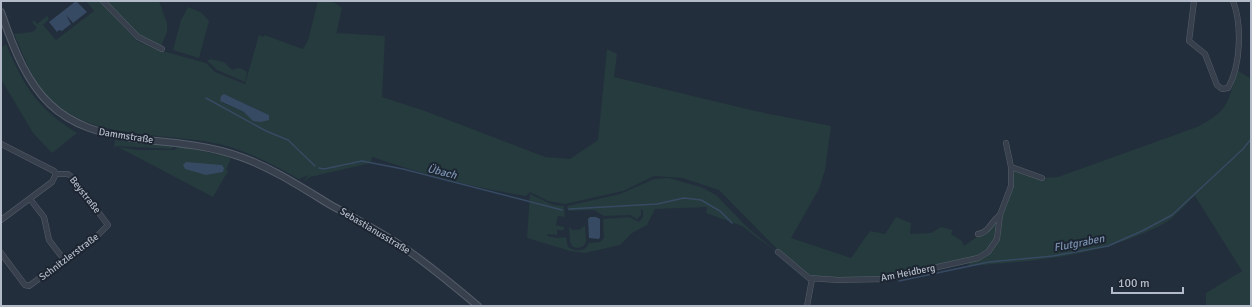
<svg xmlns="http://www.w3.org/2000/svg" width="1252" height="307" viewBox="0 0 1252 307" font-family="Signika,sans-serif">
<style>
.green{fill:#253b3d;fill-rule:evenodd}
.water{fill:#374a63}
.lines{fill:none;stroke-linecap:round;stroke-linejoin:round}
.stream{stroke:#374a63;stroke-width:1.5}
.minor-casing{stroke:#555e6a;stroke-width:6}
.tertiary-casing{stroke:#555e6a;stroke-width:8}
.minor{stroke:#37404c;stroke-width:5}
.tertiary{stroke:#37404c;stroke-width:6}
.labels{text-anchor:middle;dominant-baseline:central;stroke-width:4;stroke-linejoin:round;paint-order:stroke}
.street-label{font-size:10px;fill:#b3bbc8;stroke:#1c2531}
.water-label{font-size:11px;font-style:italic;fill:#7b92b0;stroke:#1c2531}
</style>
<rect width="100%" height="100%" fill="#232e3c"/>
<path class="green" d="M 86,1 L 100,1 L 137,41 L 155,49 L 206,63 L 215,72 L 245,84 L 259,35 L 263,37 L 264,35 L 303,49 L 308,40 L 318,1 C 326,1 336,1 342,8 L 336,35 L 337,33 L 385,36 L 382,97 L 425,111 L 545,157 L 570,159 L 598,140 L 607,49 L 617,54 L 614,77 L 755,111 L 831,126 L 825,170 L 819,189 L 791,238 L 851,258 L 870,231 L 885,234 L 896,217 L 911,223 L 910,234 L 931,233 L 941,227 L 953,230 L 951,234 L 962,241 L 964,246 L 989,228 L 1004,201 L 1009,199 L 1012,190 L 1012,168 L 1037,178 L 1058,177 L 1197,127 C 1229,111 1228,102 1237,70 L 1251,79 L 1251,306 L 1206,306 L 1206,293 L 1242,271 L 1195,196 C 1186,204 1178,214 1168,221 C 1157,228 1144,233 1132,238 C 1080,258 1025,262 969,266 L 969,261 L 880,280 L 812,277 L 804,273 L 780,253 L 780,249 L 778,250 L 719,190 L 682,178 L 654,176 L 623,191 L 565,204 L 548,201 L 530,192 L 526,196 C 474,188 422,174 372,157 L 371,163 L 310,177 L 303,182 L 308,175 L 299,179 C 274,165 248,151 219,144 C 163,132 96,141 51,100 C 33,84 24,56 14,34 L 32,32 L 37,28 L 32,22 L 34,20 L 37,24 L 47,16 L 49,19 L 43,25 L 56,40 L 94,11 ZM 228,96 L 269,115 L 269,119 L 253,121 L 244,112 L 223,103 Z
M 104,1 L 159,1 L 167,23 L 167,32 L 162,44 L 161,46 L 143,40 Z
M 188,7 L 202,13 L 209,21 L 199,58 L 173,50 L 181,20 Z
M 6,44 C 25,88 36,107 77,133 L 52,153 L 33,133 L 1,79 L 1,48 Z
M 211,59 L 224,62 L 232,70 C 238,67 242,68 247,72 L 245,82 L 217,70 L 207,61 Z
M 115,140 L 175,146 L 171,149 L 117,146 L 114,148 Z
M 179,146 L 230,157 L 230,161 L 226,170 L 228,171 L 213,197 L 118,147 L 137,150 L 174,150 Z
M 669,178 L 701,187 L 716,195 L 747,227 L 783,257 L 742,226 L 706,213 L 707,207 L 655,209 L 647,225 L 632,233 L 620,245 L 585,253 L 570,251 L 527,238 L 530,194 L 553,205 L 564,206 L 565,217 L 558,216 L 556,225 L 564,227 L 564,230 L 557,230 L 557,235 L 548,234 L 547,236 L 557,238 L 566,237 L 568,247 C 576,252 586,252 589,243 L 600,242 L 604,238 L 603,219 L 629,217 L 639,222 L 643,217 L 643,210 L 641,209 L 641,215 L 637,219 L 630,215 L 604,216 L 594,210 L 568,211 L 567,206 L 620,194 L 654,179 Z
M 585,225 L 586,241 L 584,246 L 578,248 L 573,247 L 570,242 L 569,227 L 573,230 L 581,229 Z"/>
<path class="water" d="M 76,1 L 87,12 L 73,23 L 66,15 L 71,24 L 62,31 L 59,30 L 57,32 L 49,22 Z
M 224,94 L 269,115 L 269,120 L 261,122 L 253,121 L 244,112 L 220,101 L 221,96 Z
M 186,162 L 222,165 L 224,168 L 223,172 L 206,175 L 185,169 L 183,165 Z
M 590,217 L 596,217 L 600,219 L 600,237 L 599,239 L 589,238 L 588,219 Z"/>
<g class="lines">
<path class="stream" d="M 206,98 L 266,131 L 288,140 L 315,166
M 319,168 L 324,169 L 362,161 L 403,169 L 562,210
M 569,209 L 657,204 L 684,198 L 701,200 L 720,211 L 732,223
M 899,281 L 989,262 L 1053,256 L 1108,246 L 1142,231 L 1172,215 L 1243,149 L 1251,139"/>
<defs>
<path id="minor" d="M 103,1 L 138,37 L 162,49
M 1194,1 L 1189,41 L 1205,54 L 1217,85 L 1222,89 L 1228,88 C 1241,66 1242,24 1233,1
M 1,144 L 54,171 L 56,174
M 1011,167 L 1042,178
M 30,199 L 44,217 L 49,240 L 65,261
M 1,220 L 52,182 L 56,174
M 978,234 C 989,233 992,220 1000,215
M 778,252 L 809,278 L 838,280 L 884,279 L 978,258 L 988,252 L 997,239 L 1000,215 L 1011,186 L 1011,167 L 1006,143
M 1,253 L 25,285 L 29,286 L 95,238 L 108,225 L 73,178 L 68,174 L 56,174
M 807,306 L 812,279"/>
<path id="tertiary" d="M 1,12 C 29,95 54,131 147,140 C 178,143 211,146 241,157 C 272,168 301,187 329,204 C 352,217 377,230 400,245 C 427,263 453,285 478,306"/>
</defs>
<use href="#minor" class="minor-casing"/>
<use href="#tertiary" class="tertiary-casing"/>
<use href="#minor" class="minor"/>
<use href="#tertiary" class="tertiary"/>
</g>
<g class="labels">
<g class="street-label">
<text transform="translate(126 136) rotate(9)">Dammstraße</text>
<text transform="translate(85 195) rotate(52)">Beystraße</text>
<text transform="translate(375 231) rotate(31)">Sebastianusstraße</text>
<text transform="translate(69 257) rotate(-37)">Schnitzlerstraße</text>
<text transform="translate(908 273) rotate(-11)">Am Heidberg</text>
</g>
<g class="water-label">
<text transform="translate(442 172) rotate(14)">Übach</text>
<text transform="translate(1079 243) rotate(-11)">Flutgraben</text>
</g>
</g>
<rect width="1252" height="307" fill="none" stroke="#b3bbc8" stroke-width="4"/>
<path d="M1112 287v6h71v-6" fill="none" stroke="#b3bbc8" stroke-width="2"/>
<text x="1118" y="287" font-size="12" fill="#b3bbc8" stroke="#1c2531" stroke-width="3" paint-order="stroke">100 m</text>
</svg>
